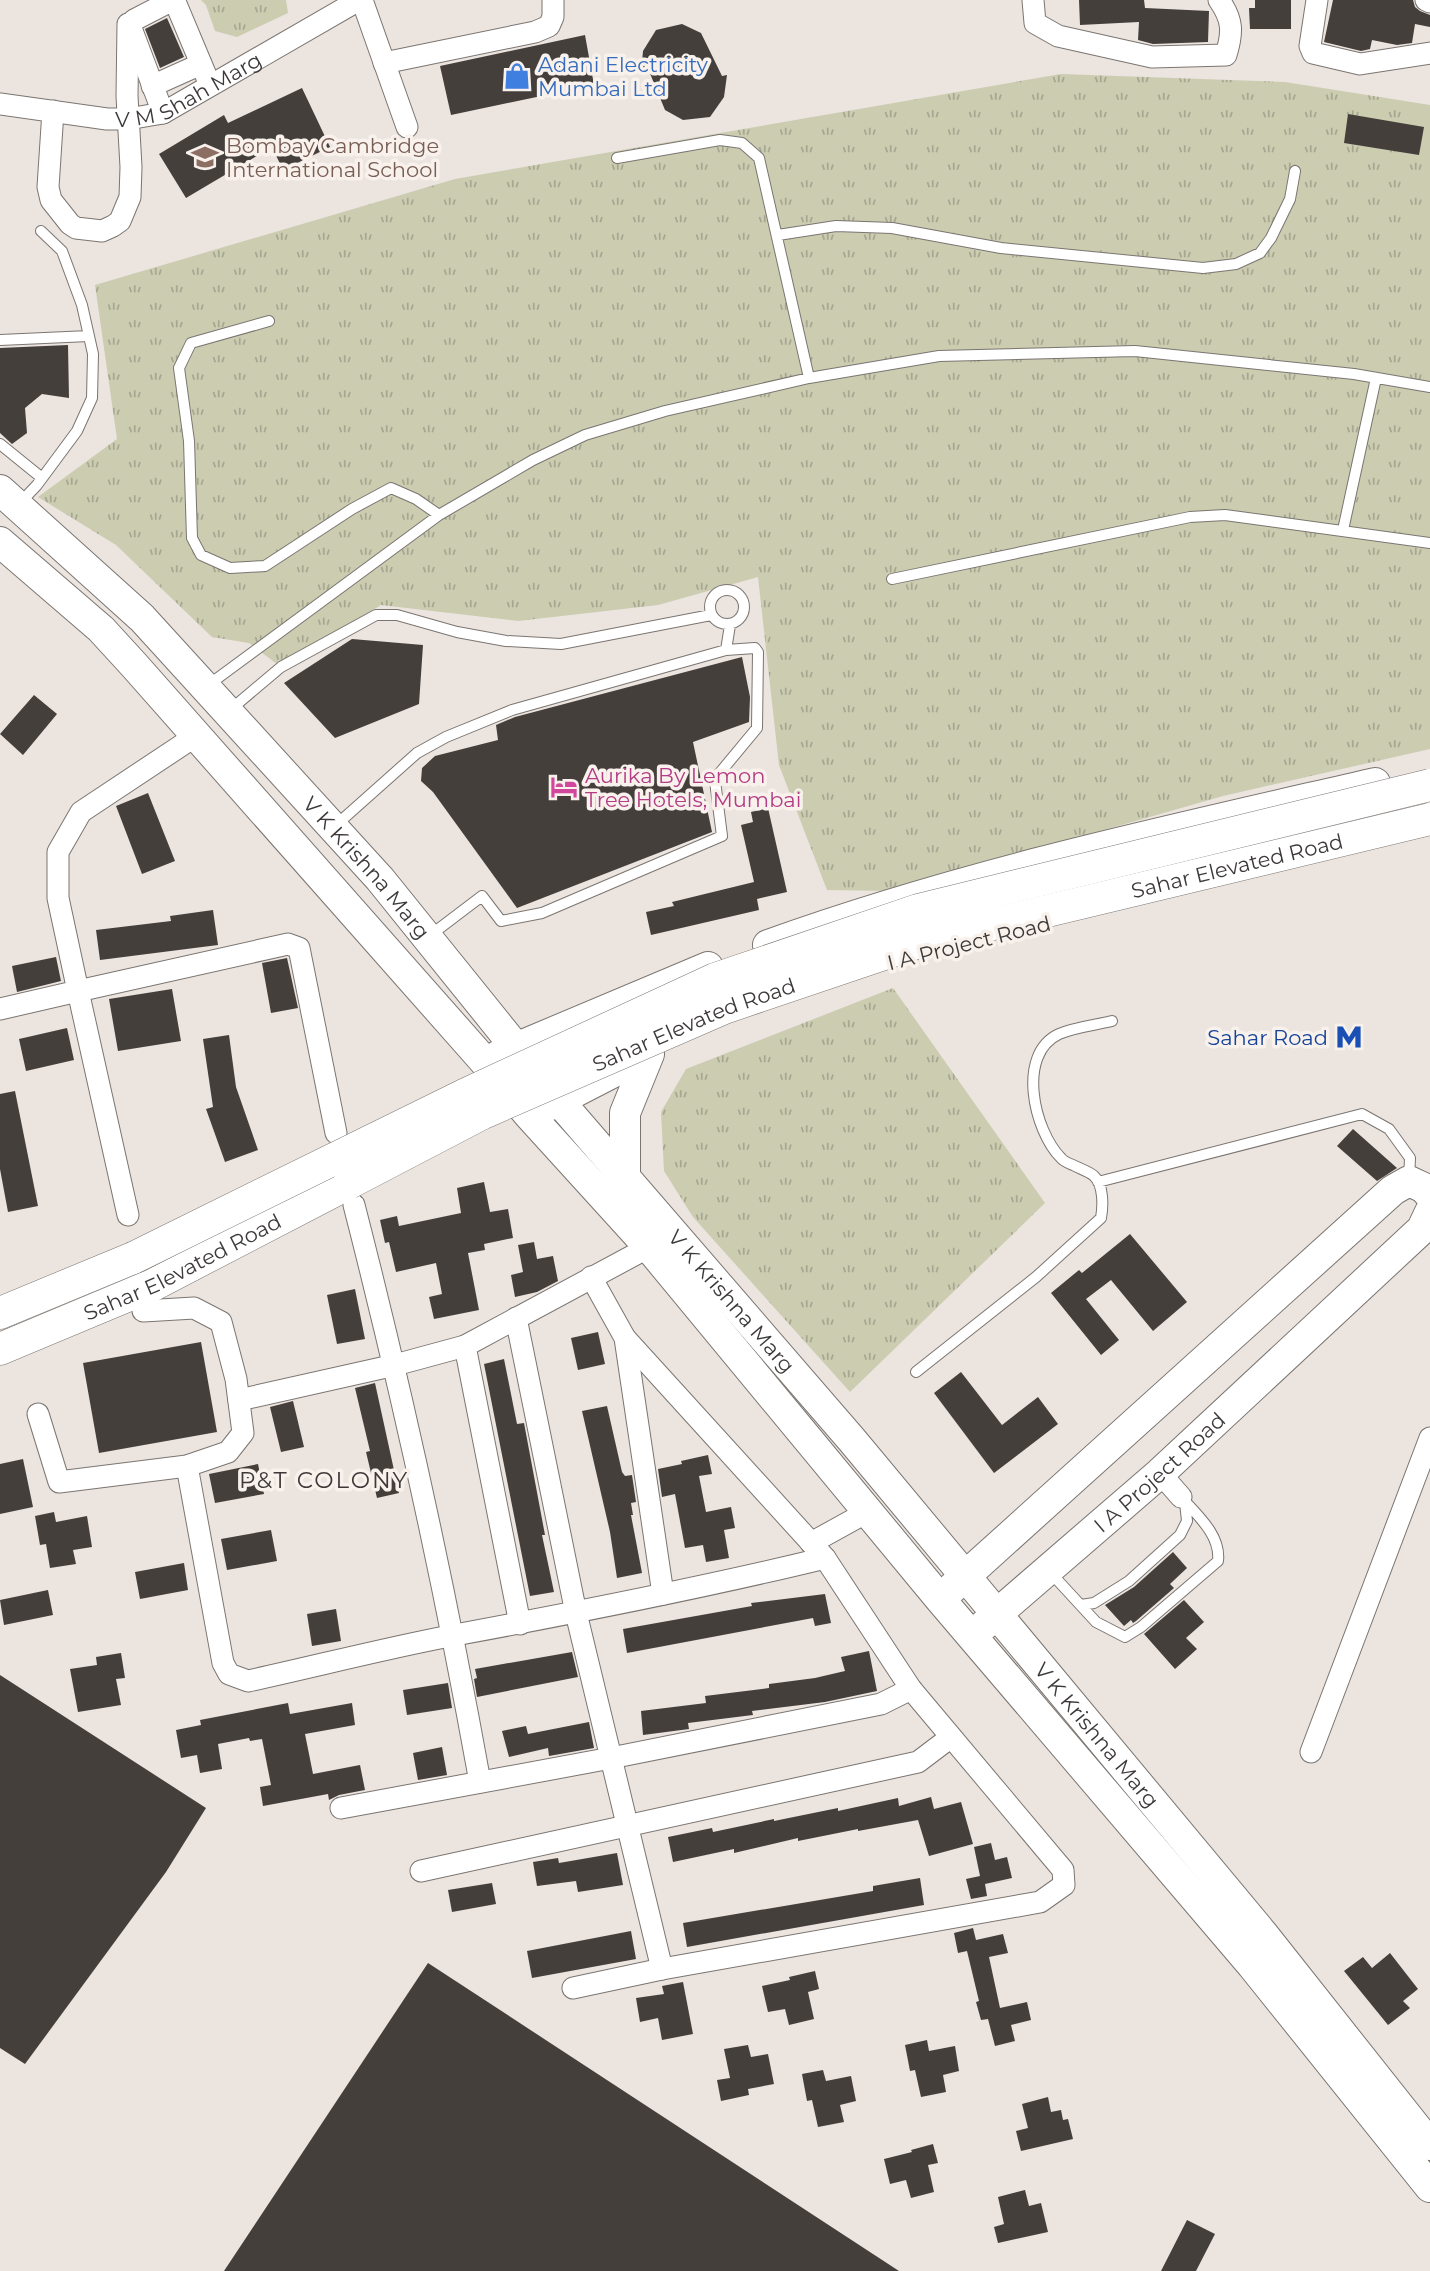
<svg xmlns="http://www.w3.org/2000/svg" width="1430" height="2271" viewBox="0 0 1430 2271" font-family="Montserrat,sans-serif">
<style>
.grass{fill:url(#grass-tufts)}
.building{fill:#453f3c}
.lines{fill:none;stroke-linecap:round;stroke-linejoin:round}
.lane-casing{stroke:#7b7571;stroke-width:12}
.street-casing{stroke:#7b7571;stroke-width:23}
.secondary-casing{stroke:#7b7571;stroke-width:32}
.primary-casing{stroke:#7b7571;stroke-width:33}
.lane{stroke:#fff;stroke-width:10}
.street{stroke:#fff;stroke-width:21}
.secondary{stroke:#fff;stroke-width:30}
.primary{stroke:#fff;stroke-width:32}
.primary-bridge-casing{stroke:#7b7571;stroke-width:33;stroke-linecap:butt}
.primary-bridge{stroke:#fff;stroke-width:32}
.labels{text-anchor:middle;dominant-baseline:central;stroke-width:7;stroke-linejoin:round;paint-order:stroke}
.shop-label{font-size:21px;fill:#366cbe;stroke:#f8f1ec;text-anchor:start}
.street-label{font-size:21px;fill:#3d3a39;stroke:#f8f1ec}
.education-label{font-size:21px;fill:#785e54;stroke:#f8f1ec;text-anchor:start}
.hotel-label{font-size:21px;fill:#b23c85;stroke:#f8f1ec;text-anchor:start}
.transit-label{font-size:21px;fill:#164399;stroke:#f8f1ec;text-anchor:end}
.neighbourhood-label{font-size:23px;letter-spacing:2px;fill:#3d3a39;stroke:#f8f1ec}
</style>
<defs>
<pattern id="grass-tufts" width="24" height="20" patternUnits="userSpaceOnUse" patternTransform="scale(1.75)"><rect width="24" height="20" fill="#cbccb0"/><path d="M3 7l-1-3M5 7V3M7 7l1-3M15 17l-1-3M17 17v-4M19 17l1-3" fill="none" stroke="#a6a790"/></pattern>
</defs>
<rect width="100%" height="100%" fill="#ebe4df"/>
<path class="grass" d="M 201,0 L 286,0 L 288,13 L 237,37 L 215,31 L 206,5 Z
M 1061,74 L 1285,82 L 1430,105 L 1430,749 L 1223,796 L 891,891 L 827,890 L 779,765 L 758,577 L 658,605 L 518,621 L 381,605 L 281,667 L 249,643 L 212,637 L 116,545 L 38,497 L 117,439 L 95,285 L 455,179 Z
M 893,988 L 1045,1203 L 850,1392 L 693,1217 L 664,1171 L 661,1112 L 686,1069 Z"/>
<path class="building" d="M 1079,0 L 1144,0 L 1145,8 L 1209,11 L 1208,42 L 1153,44 L 1138,40 L 1139,22 L 1080,25 Z
M 1255,0 L 1291,0 L 1291,29 L 1250,29 L 1249,8 L 1255,8 Z
M 1333,0 L 1413,0 L 1415,7 L 1420,11 L 1430,15 L 1430,27 L 1415,24 L 1412,43 L 1397,45 L 1372,40 L 1370,49 L 1361,51 L 1324,42 Z
M 167,18 L 184,57 L 160,68 L 145,29 Z
M 682,24 L 701,33 L 722,76 L 727,75 L 724,97 L 710,117 L 683,120 L 665,110 L 649,71 L 641,73 L 643,51 L 656,30 Z
M 585,35 L 594,85 L 451,115 L 440,66 Z
M 302,88 L 330,147 L 283,170 L 272,147 L 186,198 L 159,154 L 224,115 L 228,123 Z
M 1348,114 L 1424,127 L 1419,155 L 1344,143 Z
M 68,345 L 69,398 L 42,394 L 25,408 L 27,433 L 12,444 L 0,433 L 0,348 Z
M 352,639 L 423,645 L 419,704 L 335,738 L 284,683 Z
M 742,657 L 750,697 L 749,722 L 693,742 L 712,832 L 689,841 L 517,908 L 433,792 L 421,781 L 422,768 L 435,756 L 498,740 L 496,725 L 515,717 Z
M 34,695 L 57,714 L 23,755 L 0,734 Z
M 148,793 L 175,861 L 142,874 L 116,806 Z
M 768,808 L 787,892 L 757,899 L 759,910 L 651,935 L 646,912 L 674,906 L 672,902 L 754,882 L 741,825 L 753,822 L 751,812 Z
M 213,910 L 218,945 L 100,960 L 96,930 L 171,921 L 170,916 Z
M 56,957 L 61,981 L 17,992 L 12,966 Z
M 287,958 L 298,1008 L 271,1013 L 262,963 Z
M 172,989 L 181,1041 L 118,1051 L 109,999 Z
M 67,1028 L 74,1060 L 26,1071 L 19,1039 Z
M 229,1035 L 236,1087 L 258,1150 L 225,1162 L 206,1109 L 213,1107 L 203,1039 Z
M 15,1091 L 38,1206 L 8,1212 L 0,1169 L 0,1094 Z
M 1353,1129 L 1397,1168 L 1377,1181 L 1337,1146 Z
M 484,1182 L 490,1212 L 508,1209 L 513,1238 L 484,1244 L 485,1250 L 468,1253 L 479,1310 L 434,1319 L 429,1297 L 442,1294 L 436,1263 L 396,1272 L 389,1242 L 385,1243 L 380,1220 L 397,1216 L 399,1226 L 461,1213 L 457,1188 Z
M 1130,1234 L 1187,1302 L 1153,1331 L 1111,1280 L 1086,1299 L 1119,1340 L 1101,1355 L 1051,1293 L 1079,1270 L 1082,1273 Z
M 534,1242 L 537,1259 L 553,1256 L 558,1281 L 537,1292 L 515,1297 L 511,1275 L 523,1272 L 518,1245 Z
M 355,1289 L 365,1339 L 337,1344 L 327,1295 Z
M 598,1332 L 605,1364 L 578,1370 L 571,1338 Z
M 201,1342 L 217,1432 L 99,1453 L 83,1363 Z
M 504,1359 L 517,1424 L 524,1423 L 545,1535 L 542,1535 L 554,1592 L 530,1596 L 484,1364 Z
M 961,1372 L 1002,1425 L 1038,1397 L 1058,1424 L 994,1473 L 934,1393 Z
M 375,1383 L 399,1493 L 377,1498 L 366,1452 L 370,1451 L 355,1388 Z
M 293,1401 L 304,1447 L 281,1452 L 270,1407 Z
M 607,1406 L 622,1472 L 625,1476 L 632,1475 L 636,1502 L 631,1503 L 633,1515 L 631,1515 L 642,1573 L 617,1578 L 610,1532 L 582,1411 Z
M 708,1455 L 712,1474 L 699,1476 L 706,1512 L 731,1507 L 735,1528 L 724,1530 L 729,1558 L 706,1562 L 703,1545 L 685,1548 L 675,1494 L 662,1497 L 658,1469 L 682,1464 L 681,1461 Z
M 23,1459 L 33,1507 L 0,1514 L 0,1464 Z
M 258,1464 L 264,1494 L 215,1503 L 209,1474 Z
M 54,1512 L 56,1522 L 87,1516 L 92,1547 L 73,1550 L 76,1564 L 50,1568 L 46,1544 L 40,1545 L 35,1516 Z
M 271,1530 L 277,1561 L 227,1570 L 221,1539 Z
M 1173,1552 L 1187,1568 L 1170,1584 L 1174,1588 L 1136,1621 L 1133,1623 L 1131,1620 L 1124,1626 L 1105,1605 L 1134,1587 Z
M 184,1563 L 188,1590 L 140,1599 L 135,1572 Z
M 48,1590 L 53,1615 L 4,1625 L 0,1600 Z
M 825,1594 L 831,1623 L 815,1626 L 813,1618 L 627,1653 L 623,1629 L 752,1606 L 751,1603 Z
M 1184,1600 L 1204,1622 L 1186,1638 L 1197,1649 L 1175,1669 L 1144,1634 Z
M 336,1609 L 341,1641 L 312,1646 L 307,1614 Z
M 869,1651 L 877,1691 L 825,1702 L 752,1711 L 753,1715 L 688,1723 L 689,1729 L 643,1735 L 641,1711 L 706,1703 L 705,1696 L 769,1688 L 769,1684 L 815,1678 L 845,1671 L 841,1657 Z
M 572,1652 L 578,1677 L 477,1697 L 474,1679 L 477,1678 L 475,1669 Z
M 121,1653 L 125,1678 L 116,1679 L 121,1705 L 78,1712 L 70,1669 L 97,1665 L 96,1657 Z
M 0,1675 L 206,1808 L 166,1872 L 25,2064 L 0,2048 Z
M 448,1683 L 452,1708 L 407,1715 L 403,1690 Z
M 288,1703 L 290,1714 L 352,1703 L 355,1725 L 305,1734 L 313,1774 L 360,1765 L 365,1790 L 339,1795 L 329,1800 L 328,1794 L 263,1806 L 260,1787 L 271,1785 L 262,1739 L 250,1741 L 249,1738 L 218,1744 L 222,1769 L 200,1773 L 197,1755 L 181,1758 L 176,1730 L 201,1725 L 200,1720 Z
M 589,1722 L 594,1748 L 549,1756 L 548,1748 L 509,1757 L 502,1731 L 526,1726 L 528,1734 Z
M 442,1747 L 447,1775 L 418,1780 L 413,1753 Z
M 931,1797 L 934,1809 L 961,1802 L 973,1844 L 929,1856 L 918,1820 L 858,1831 L 858,1829 L 798,1841 L 798,1838 L 734,1853 L 734,1849 L 673,1862 L 668,1837 L 712,1828 L 713,1832 L 774,1819 L 774,1821 L 838,1808 L 838,1811 L 898,1798 L 899,1806 Z
M 991,1843 L 995,1860 L 1007,1857 L 1012,1878 L 985,1884 L 987,1896 L 971,1899 L 966,1879 L 980,1876 L 974,1847 Z
M 617,1853 L 623,1885 L 578,1892 L 576,1881 L 537,1886 L 533,1862 L 558,1858 L 559,1863 Z
M 920,1878 L 924,1905 L 687,1947 L 683,1923 L 873,1891 L 873,1886 Z
M 492,1883 L 496,1904 L 452,1912 L 448,1890 Z
M 973,1928 L 976,1940 L 1003,1934 L 1008,1953 L 989,1957 L 1000,2008 L 1027,2002 L 1031,2020 L 1011,2025 L 1015,2041 L 995,2046 L 988,2019 L 981,2020 L 976,2002 L 979,2001 L 967,1951 L 958,1953 L 954,1933 Z
M 631,1931 L 636,1959 L 532,1978 L 527,1951 Z
M 1390,1953 L 1418,1989 L 1403,2001 L 1410,2008 L 1388,2025 L 1344,1971 L 1363,1957 L 1372,1968 Z
M 428,1963 L 899,2271 L 224,2271 Z
M 815,1971 L 819,1989 L 808,1992 L 814,2019 L 789,2025 L 785,2009 L 768,2012 L 762,1986 L 790,1980 L 789,1977 Z
M 683,1982 L 693,2034 L 662,2040 L 658,2018 L 640,2022 L 636,1998 L 664,1994 L 662,1986 Z
M 927,2040 L 929,2051 L 955,2046 L 959,2071 L 943,2075 L 946,2092 L 921,2097 L 915,2070 L 910,2071 L 905,2045 Z
M 748,2045 L 751,2057 L 768,2054 L 774,2084 L 748,2089 L 749,2095 L 721,2101 L 717,2080 L 730,2078 L 724,2049 Z
M 823,2070 L 826,2081 L 851,2076 L 856,2101 L 840,2105 L 844,2122 L 818,2127 L 812,2100 L 807,2101 L 802,2074 Z
M 1048,2097 L 1051,2112 L 1061,2110 L 1063,2120 L 1068,2119 L 1073,2139 L 1021,2151 L 1016,2131 L 1028,2128 L 1022,2104 Z
M 933,2144 L 938,2163 L 928,2165 L 934,2192 L 911,2198 L 906,2180 L 890,2184 L 884,2159 L 912,2152 L 911,2150 Z
M 1025,2190 L 1029,2206 L 1041,2203 L 1048,2232 L 998,2243 L 994,2227 L 1004,2224 L 998,2197 Z
M 1187,2220 L 1215,2234 L 1196,2271 L 1161,2271 Z"/>
<g class="lines">
<defs>
<path id="lane" d="M 617,158 L 720,140 L 742,143 L 759,158 L 809,378
M 778,235 L 836,226 L 892,228 L 1001,248 L 1203,268 L 1236,264 L 1260,253 L 1271,238 L 1290,199 L 1295,171
M 269,321 L 191,343 L 179,368 L 189,441 L 192,538 L 201,555 L 230,568 L 265,566 L 352,509 L 391,488 L 416,499 L 439,515
M 0,340 L 89,336
M 0,444 L 42,478
M 19,504 L 37,485 L 77,431 L 92,398 L 93,354 L 82,305 L 62,251 L 41,231
M 1343,530 L 1376,378
M 892,579 L 1190,517 L 1225,515 L 1430,543
M710 607a17 17 0 1 1 34 0a17 17 0 1 1-34 0Z
M 207,686 L 439,515 L 533,460 L 585,435 L 665,411 L 809,378 L 939,356 L 1135,351 L 1354,374 L 1430,387
M 230,710 L 281,667 L 376,615 L 397,615 L 457,632 L 506,641 L 561,644 L 711,615
M 335,826 L 417,753 L 446,737 L 512,710 L 726,650 L 730,625
M 428,937 L 482,896 L 501,921 L 542,913 L 722,836 L 715,781 L 718,775 L 757,728 L 758,652 L 755,648 L 726,650
M 1098,1182 L 1362,1114 L 1389,1129 L 1410,1158 L 1409,1180
M 916,1372 L 1036,1277 L 1101,1218 C 1103,1207 1104,1185 1094,1176 C 1090,1172 1081,1169 1075,1166 C 1071,1164 1064,1162 1061,1158 C 1034,1131 1016,1054 1059,1034 C 1075,1027 1096,1025 1112,1021
M 1050,1572 L 1096,1622 L 1125,1637 L 1141,1627 L 1218,1561 C 1221,1535 1197,1515 1181,1497
M 1081,1605 L 1094,1603 L 1129,1581 L 1180,1535 L 1187,1521 L 1185,1502"/>
<g id="street">
<path d="M 362,0 L 407,127"/>
<path d="M 1033,0 L 1035,23 L 1058,36 L 1152,57 L 1226,55 C 1233,32 1233,20 1219,0"/>
<path d="M 1317,0 L 1310,46 L 1313,53 L 1360,64 L 1430,53"/>
<path d="M 1426,0 L 1430,2"/>
<path d="M 384,63 L 535,32 L 549,26 L 553,17 L 553,0"/>
<path d="M 152,86 L 201,64"/>
<path id="s1" d="M 0,104 L 107,119 L 128,119 L 163,113 L 359,0"/>
<path d="M 53,111 L 48,187 L 51,200 L 70,224 L 76,228 L 102,231 L 113,226 L 120,221 L 130,197 L 131,167 L 127,96 L 128,24"/>
<path d="M 163,113 L 131,28 L 134,20 L 169,2 L 176,4 L 210,85"/>
<path d="M 0,1009 L 78,991 L 58,898 L 58,852 L 81,812 L 197,735"/>
<path d="M 354,1205 C 403,1396 445,1588 480,1782"/>
<path d="M 128,1215 L 78,991 L 288,944 L 299,948 L 336,1133"/>
<path d="M 591,1277 L 625,1338 L 663,1594"/>
<path d="M 516,1318 L 576,1613 L 662,1969"/>
<path d="M 239,1400 L 395,1365 L 465,1346"/>
<path d="M 38,1414 L 59,1482 L 187,1466 L 228,1452 L 243,1433 L 236,1379 L 221,1322 L 194,1308 L 143,1311"/>
<path d="M 187,1466 L 223,1663 L 229,1674 L 248,1681 C 317,1666 386,1648 455,1635 C 579,1612 702,1588 825,1558"/>
<path d="M 1160,1473 L 1181,1497"/>
<path d="M 811,1543 L 869,1511"/>
<path d="M 520,1624 L 465,1346 L 649,1247"/>
<path d="M 1311,1752 L 1430,1438"/>
<path d="M 341,1808 L 611,1758 L 881,1704 L 911,1689"/>
<path d="M 421,1871 L 918,1762 L 951,1737"/>
<path d="M 573,1988 L 662,1969 L 1040,1902 L 1064,1885 L 1063,1870 L 911,1689 L 825,1558 L 625,1338"/>
</g>
<g id="secondary">
<path id="s2" d="M 0,490 L 142,618 L 380,879 L 559,1101 L 852,1440 L 1263,1934 L 1430,2145"/>
<path d="M 0,542 L 101,629 L 134,665 L 485,1062 L 529,1115 L 649,1247 L 940,1599 L 1252,1965 L 1430,2187"/>
<path d="M 768,945 C 965,874 1171,830 1375,783"/>
<path d="M 499,1055 L 708,967"/>
<path d="M 542,1109 L 641,1058"/>
<path d="M 625,1178 L 625,1113 L 649,1054"/>
<path d="M 951,1589 L 1393,1190 L 1409,1181 L 1424,1188 L 1430,1195"/>
<path id="s3" d="M 983,1626 L 1160,1473 L 1422,1229 L 1430,1212"/>
</g>
<g id="primary">
<path d="M 0,1313 L 133,1258"/>
<path id="s4" d="M 0,1349 L 153,1285 L 349,1183"/>
</g>
</defs>
<use href="#lane" class="lane-casing"/>
<use href="#street" class="street-casing"/>
<use href="#secondary" class="secondary-casing"/>
<use href="#primary" class="primary-casing"/>
<use href="#lane" class="lane"/>
<use href="#street" class="street"/>
<use href="#secondary" class="secondary"/>
<use href="#primary" class="primary"/>
<defs>
<g id="primary-bridge">
<path id="s5" d="M 349,1183 L 483,1113 L 724,1008 L 922,941 L 1430,819"/>
<path d="M 133,1258 L 464,1095 L 715,979 L 918,910 L 1430,785"/>
</g>
</defs>
<use href="#primary-bridge" class="primary-bridge-casing"/>
<use href="#primary-bridge" class="primary-bridge"/>
</g>
<defs>
<symbol id="shop-bare" viewBox="-9 -9 18 18"><path d="M-5-2.5h2.3a2.7 3.5 0 0 1 5.4 0H5L5.5 6h-11ZM-1.5-2.5h3a1.5 2.3 0 0 0-3 0Z" fill="#3f7fe0" stroke="#f8f1ec" stroke-width="2.5" paint-order="stroke"/></symbol>
<symbol id="school-bare" viewBox="-9 -9 18 18"><path d="M0-5L7-2L0 1L-7-2ZM-4 1L0 2.5L4 1V4Q0 6-4 4Z" fill="#8d6e63" stroke="#f8f1ec" stroke-width="2.5" paint-order="stroke"/></symbol>
<symbol id="hotel-bare" viewBox="-9 -9 18 18"><path d="M-6-4.5h1.5V1H6V5H4.5V3h-9V5H-6ZM-4 0a1.8 1.8 0 1 1 3.6 0ZM.5 0V-2.5h3Q6-2.5 6 0Z" fill="#d1479c" stroke="#f8f1ec" stroke-width="2.5" paint-order="stroke"/></symbol>
<symbol id="metro-bare" viewBox="-9 -9 18 18"><path d="M-5.5 5V-5H-3L0 0L3-5H5.5V5H3V-.5L0 4L-3-.5V5Z" fill="#1a4fb4" stroke="#f8f1ec" stroke-width="2.5" paint-order="stroke"/></symbol>
</defs>
<g fill-rule="evenodd">
<use href="#shop-bare" x="498" y="57" width="38" height="38"/>
<use href="#school-bare" x="186" y="138" width="38" height="38"/>
<use href="#hotel-bare" x="545" y="768" width="38" height="38"/>
<use href="#metro-bare" x="1330" y="1018" width="38" height="38"/>
</g>
<g class="labels">
<g class="shop-label">
<text x="538" y="64">Adani Electricity<tspan x="538" dy="24">Mumbai Ltd</tspan></text>
</g>
<g class="street-label">
<text stroke="none"><textPath href="#s1" startOffset="196">V M Shah Marg</textPath></text>
<text stroke="none"><textPath href="#s5" startOffset="947">Sahar Elevated Road</textPath></text>
<text stroke="none"><textPath href="#s2" startOffset="527">V K Krishna Marg</textPath></text>
<text transform="translate(969 943) rotate(-14)">I A Project Road</text>
<text stroke="none"><textPath href="#s5" startOffset="380">Sahar Elevated Road</textPath></text>
<text stroke="none"><textPath href="#s4" startOffset="200">Sahar Elevated Road</textPath></text>
<text stroke="none"><textPath href="#s2" startOffset="1094">V K Krishna Marg</textPath></text>
<text stroke="none"><textPath href="#s3" startOffset="234">I A Project Road</textPath></text>
<text stroke="none"><textPath href="#s2" startOffset="1661">V K Krishna Marg</textPath></text>
</g>
<g class="education-label">
<text x="226" y="145">Bombay Cambridge<tspan x="226" dy="24">International School</tspan></text>
</g>
<g class="hotel-label">
<text x="585" y="775">Aurika By Lemon<tspan x="585" dy="24">Tree Hotels, Mumbai</tspan></text>
</g>
<g class="transit-label">
<text x="1328" y="1037">Sahar Road</text>
</g>
<g class="neighbourhood-label">
<text x="324" y="1480">P&amp;T COLONY</text>
</g>
</g>
</svg>
